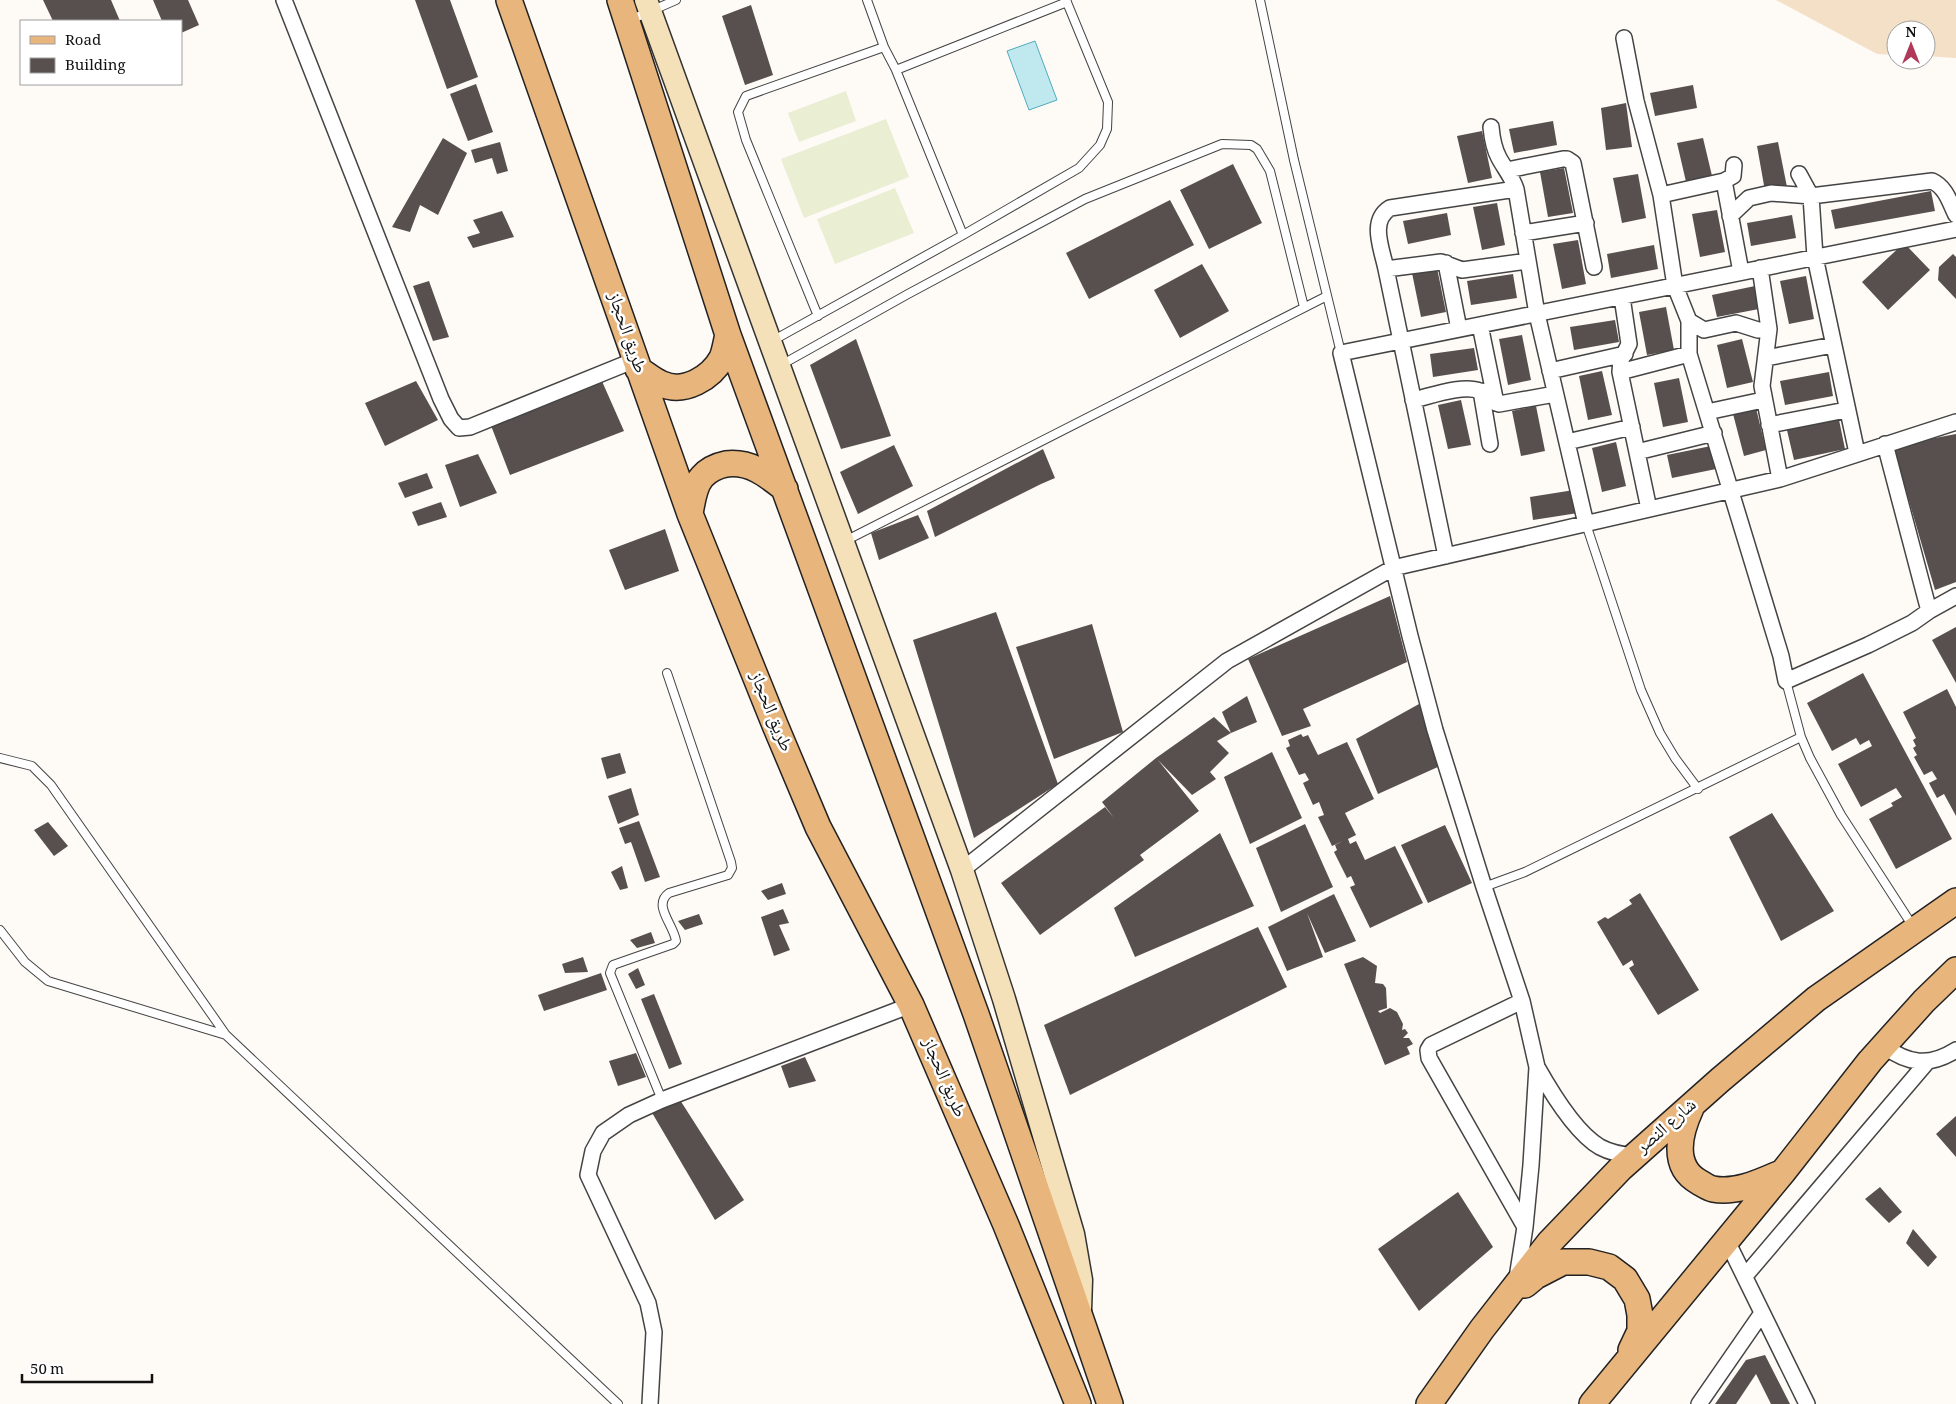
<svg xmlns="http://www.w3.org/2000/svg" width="1956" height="1404" viewBox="0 0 1956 1404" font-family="Georgia,'Noto Naskh Arabic',serif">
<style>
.sand{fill:#f4e0c7}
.pitch{fill:#eaeed3}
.water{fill:#c0e8ef;stroke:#50aabd}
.building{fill:#58504e}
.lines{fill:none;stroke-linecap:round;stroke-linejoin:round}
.lane-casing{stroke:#444;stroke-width:10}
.street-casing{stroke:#444;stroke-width:18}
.secondary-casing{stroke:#333;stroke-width:25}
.primary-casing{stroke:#222;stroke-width:28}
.lane{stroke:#fff;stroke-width:8}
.street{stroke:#fff;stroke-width:15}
.secondary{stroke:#f5e1b9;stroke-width:22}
.primary{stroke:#e8b57c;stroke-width:25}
.labels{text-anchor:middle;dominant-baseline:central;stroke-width:5;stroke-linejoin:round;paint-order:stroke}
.street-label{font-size:18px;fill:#111;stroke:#fff}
</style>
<rect width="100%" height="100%" fill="#fefaf6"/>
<path class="sand" d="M 1776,0 L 1956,0 L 1956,58 L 1926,56 L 1926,30 L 1896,30 L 1896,55 L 1877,54 Z"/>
<path class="pitch" d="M 846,91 L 856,121 L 799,142 L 788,113 Z
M 886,119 L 909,177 L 804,218 L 781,159 Z
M 895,188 L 914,233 L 835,264 L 817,219 Z"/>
<path class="water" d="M 1035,41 L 1057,100 L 1029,110 L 1007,51 Z"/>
<path class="building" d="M 43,0 L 111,0 L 120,21 L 53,21 Z
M 153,0 L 188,0 L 199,25 L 181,33 L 181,21 L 162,21 Z
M 415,0 L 450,0 L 478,77 L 447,89 Z
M 751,5 L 773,75 L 745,85 L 722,16 Z
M 476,84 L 493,132 L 468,141 L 450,94 Z
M 1693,85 L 1697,108 L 1655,116 L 1650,93 Z
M 1626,103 L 1632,147 L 1606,150 L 1601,108 Z
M 1553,121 L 1557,145 L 1514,153 L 1509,129 Z
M 1482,131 L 1492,178 L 1468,183 L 1457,136 Z
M 443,138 L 467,153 L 438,215 L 420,205 L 410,232 L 392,227 Z
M 1703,138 L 1713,180 L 1687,186 L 1677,143 Z
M 500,142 L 508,171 L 497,174 L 492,158 L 475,163 L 471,150 Z
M 1778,142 L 1787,187 L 1765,191 L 1757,146 Z
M 1233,164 L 1262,223 L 1209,249 L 1180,190 Z
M 1564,168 L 1573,213 L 1548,217 L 1540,172 Z
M 1638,174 L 1646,218 L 1622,223 L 1613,178 Z
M 1931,191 L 1935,211 L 1835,229 L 1831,210 Z
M 1170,200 L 1194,245 L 1089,299 L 1066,253 Z
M 1497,203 L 1505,245 L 1482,250 L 1473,207 Z
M 1717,210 L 1725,252 L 1700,257 L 1692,214 Z
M 502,211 L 514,237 L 473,248 L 467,237 L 480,233 L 473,220 Z
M 1447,213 L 1451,235 L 1408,244 L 1403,221 Z
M 1792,215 L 1796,238 L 1751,246 L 1747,223 Z
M 1578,240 L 1586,284 L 1562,289 L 1553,244 Z
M 1904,243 L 1930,270 L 1888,310 L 1862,282 Z
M 1654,245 L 1658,269 L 1611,278 L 1607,254 Z
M 1953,254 L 1956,257 L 1956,299 L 1938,280 L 1939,267 Z
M 1202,264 L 1229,311 L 1180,338 L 1154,290 Z
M 1437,268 L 1446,312 L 1421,317 L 1412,273 Z
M 1513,274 L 1517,298 L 1471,305 L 1467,281 Z
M 1806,276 L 1814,319 L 1789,324 L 1780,281 Z
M 429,281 L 449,337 L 433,341 L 413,286 Z
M 1755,286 L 1759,309 L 1717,317 L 1712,295 Z
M 1666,307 L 1674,350 L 1647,355 L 1639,312 Z
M 1615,320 L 1619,342 L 1574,350 L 1570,327 Z
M 1522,335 L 1531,380 L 1508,385 L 1499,339 Z
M 856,339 L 891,436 L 841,449 L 810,365 Z
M 1742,339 L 1753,382 L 1727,388 L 1717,345 Z
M 1474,348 L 1478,370 L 1433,377 L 1430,354 Z
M 1602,371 L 1612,415 L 1588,420 L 1579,376 Z
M 1829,372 L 1833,396 L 1785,405 L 1780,381 Z
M 1679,378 L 1688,422 L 1663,427 L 1654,383 Z
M 601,379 L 624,431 L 510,475 L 490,423 Z
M 416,381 L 438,420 L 385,446 L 365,403 Z
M 1461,400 L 1471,445 L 1448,449 L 1438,405 Z
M 1536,406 L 1545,451 L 1521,456 L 1512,411 Z
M 1756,408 L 1766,450 L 1744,456 L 1733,414 Z
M 1838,415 L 1845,449 L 1794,460 L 1786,426 Z
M 1956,434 L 1956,582 L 1935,590 L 1893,446 Z
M 1616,442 L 1626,486 L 1602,492 L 1592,448 Z
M 894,445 L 913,486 L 858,514 L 840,472 Z
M 1711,446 L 1716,469 L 1672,478 L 1667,455 Z
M 1043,449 L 1055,478 L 1041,484 L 935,537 L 927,511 Z
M 478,454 L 497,493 L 460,507 L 445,465 Z
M 427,473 L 433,488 L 405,498 L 398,483 Z
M 1574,490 L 1578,513 L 1533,520 L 1530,497 Z
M 441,502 L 447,517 L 418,526 L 412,512 Z
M 918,515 L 929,538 L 879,560 L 871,533 Z
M 665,529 L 679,571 L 625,590 L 609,550 Z
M 1390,596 L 1407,662 L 1303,709 L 1311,726 L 1282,736 L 1248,659 Z
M 996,612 L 1058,784 L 974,838 L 913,640 Z
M 1092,624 L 1123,732 L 1054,759 L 1016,647 Z
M 1956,627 L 1956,683 L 1932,640 Z
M 1863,673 L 1952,839 L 1896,869 L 1869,819 L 1893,806 L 1891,803 L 1902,797 L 1896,788 L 1861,807 L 1838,764 L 1872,746 L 1869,740 L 1860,745 L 1856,738 L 1832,751 L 1807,703 Z
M 1947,689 L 1956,707 L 1956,816 L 1944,794 L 1937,798 L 1929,783 L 1937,779 L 1932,771 L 1924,775 L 1914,757 L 1917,755 L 1913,748 L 1916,746 L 1913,740 L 1916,738 L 1903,712 Z
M 1247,696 L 1257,722 L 1231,733 L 1222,712 Z
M 1419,704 L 1431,732 L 1440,766 L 1378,794 L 1356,739 Z
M 1214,717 L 1231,733 L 1217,741 L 1229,753 L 1210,772 L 1216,779 L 1192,795 L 1158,760 L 1199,811 L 1140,855 L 1144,860 L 1040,935 L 1001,883 L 1105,807 L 1114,818 L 1102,802 L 1156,758 Z
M 1301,734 L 1303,737 L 1308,735 L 1318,755 L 1347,742 L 1374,799 L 1345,813 L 1356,835 L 1348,839 L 1350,844 L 1356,841 L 1365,860 L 1395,846 L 1423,903 L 1370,928 L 1350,887 L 1355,885 L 1351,876 L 1347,878 L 1334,852 L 1337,850 L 1335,845 L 1343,841 L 1332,846 L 1318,817 L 1324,815 L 1319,802 L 1313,805 L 1303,783 L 1309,780 L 1305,773 L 1299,775 L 1286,748 L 1290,746 L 1288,740 Z
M 1272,752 L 1302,818 L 1250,844 L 1224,777 Z
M 620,753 L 626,773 L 607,779 L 601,758 Z
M 631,788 L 639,815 L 618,824 L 608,796 Z
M 1772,813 L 1834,911 L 1781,941 L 1729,837 Z
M 639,821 L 660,877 L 645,882 L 631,842 L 625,844 L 619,828 Z
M 48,822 L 68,846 L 54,856 L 34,830 Z
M 1305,824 L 1333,887 L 1281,912 L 1256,848 Z
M 1445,825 L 1472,883 L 1428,903 L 1401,845 Z
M 1220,833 L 1254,906 L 1135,957 L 1114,908 Z
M 622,866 L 628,888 L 620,890 L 611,872 Z
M 782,883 L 786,894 L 768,900 L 761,891 Z
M 1640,893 L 1699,990 L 1658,1015 L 1629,968 L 1634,965 L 1632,960 L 1623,966 L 1597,922 L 1605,917 L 1608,919 L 1632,904 L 1629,900 Z
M 1334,894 L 1356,941 L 1325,953 L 1307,913 L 1323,957 L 1287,971 L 1268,927 Z
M 783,909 L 789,923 L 779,925 L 790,950 L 774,956 L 761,917 Z
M 699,914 L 703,924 L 685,930 L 678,921 Z
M 1258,927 L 1287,987 L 1070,1095 L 1044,1025 Z
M 651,932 L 655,943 L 637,948 L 630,940 Z
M 583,957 L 588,972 L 565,973 L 562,964 Z
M 1363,957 L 1377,966 L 1375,983 L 1383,984 L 1386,988 L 1387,1008 L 1378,1011 L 1380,1013 L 1390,1008 L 1397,1012 L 1403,1024 L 1402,1030 L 1405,1029 L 1408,1033 L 1403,1038 L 1409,1038 L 1413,1044 L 1407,1047 L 1410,1054 L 1385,1065 L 1344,964 Z
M 638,968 L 645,985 L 636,989 L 628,974 Z
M 601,973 L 607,990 L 544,1011 L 538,995 Z
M 654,994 L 682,1064 L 669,1069 L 641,999 Z
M 636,1053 L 646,1077 L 618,1086 L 609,1061 Z
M 805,1057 L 816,1081 L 789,1088 L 781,1066 Z
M 680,1100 L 744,1200 L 715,1220 L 651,1111 Z
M 1956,1116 L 1956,1157 L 1936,1134 Z
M 1880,1187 L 1902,1212 L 1889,1223 L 1865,1199 Z
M 1458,1192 L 1493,1247 L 1419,1311 L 1378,1249 Z
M 1913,1229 L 1937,1257 L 1928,1267 L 1906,1243 Z
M 1765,1355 L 1790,1404 L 1771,1404 L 1756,1374 L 1736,1404 L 1715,1404 L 1746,1360 Z"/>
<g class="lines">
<defs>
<path id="lane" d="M 867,0 L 884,47 L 896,70 L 963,235
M 1260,0 L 1294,160 L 1341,353
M 630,20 L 676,0
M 896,70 L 1067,2
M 818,316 L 746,140 L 738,112 L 746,96 L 884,47
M 772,341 L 963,235 L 1079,168 L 1100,145 L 1107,129 L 1108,102 L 1066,0
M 781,365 L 908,294 L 1085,199 L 1222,144 L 1251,145 L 1257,149 L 1270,171 L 1304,307
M 1586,524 L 1641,690 L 1660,733 L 1675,758 L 1698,789
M 845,541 L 1327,296
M 1786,681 L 1801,737 L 1810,758 L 1841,815 L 1914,928
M 0,758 L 32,766 L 51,785 L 226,1035 L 618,1404
M 1484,887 L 1525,872 L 1801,737
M 0,930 L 25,962 L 48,981 L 226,1035
M 662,1100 L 610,973 L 613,965 L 673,944 L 676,941 C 674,925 652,905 669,893 L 728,875 L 732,868 L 731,862 L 667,673"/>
<path id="street" d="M 284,0 L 441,399 L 451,419 L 459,428 L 470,427 L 635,360
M 1624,38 L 1636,101 L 1661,195 L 1675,286 L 1689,321 L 1689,354 L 1781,656 L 1786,681 L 1868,645 L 1912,623 L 1929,611 L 1956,596
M 1491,127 C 1492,138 1494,149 1499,158 C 1505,169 1512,177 1516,189 L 1537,314 L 1586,524
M 1734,165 L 1733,176 L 1724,181 L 1741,272
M 1507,170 L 1563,159 L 1567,159 L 1573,163 L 1594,267
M 1799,174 L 1811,196 L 1815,257 L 1857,453
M 1661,195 L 1724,181
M 1730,216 L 1749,198 L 1771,193 L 1811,196 L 1932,181 C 1946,187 1950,203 1956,215
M 1523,233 L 1586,223
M 1446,263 L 1459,329
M 1760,268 L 1769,329 L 1762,386 L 1780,479
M 1386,269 L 1441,262 L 1462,270 L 1528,261
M 1622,297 L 1629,344 L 1621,360 L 1620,372 L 1649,509
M 1689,321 L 1704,330 L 1736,323 L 1758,330 L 1769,329
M 1480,325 L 1496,403
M 1766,358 L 1833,345
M 1550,371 L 1625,354
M 1620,372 L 1689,354
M 1481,391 L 1490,444
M 1413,400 C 1431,396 1463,384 1480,391 C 1488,394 1490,402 1499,404 L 1555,394
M 1707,412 L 1763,400
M 1769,425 L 1846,410
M 1567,442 L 1632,427
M 1885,444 L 1929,611
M 1637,452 L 1714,433
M 1446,556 L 1386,269 C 1382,249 1369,221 1390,208 L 1516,189
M 962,870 L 1227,661 L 1393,568 L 1780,479 L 1956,422
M 1522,1001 L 1431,1045 L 1428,1050 L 1429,1058 L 1525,1227
M 1884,1046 C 1908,1064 1929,1067 1956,1050
M 1537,1067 C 1551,1092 1576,1133 1600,1147 C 1611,1153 1623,1155 1635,1156
M 1727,1241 L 1807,1404
M 1745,1276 L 1928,1061
M 1517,1278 L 1525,1227 L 1531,1165 L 1537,1067 L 1522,1001 L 1484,887 L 1435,730 L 1410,636 L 1341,353 L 1956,229
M 650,1404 L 654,1332 L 648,1303 L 588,1175 L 593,1151 L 603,1133 L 629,1115 L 662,1100 L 911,1005
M 1699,1404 L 1762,1313"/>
<path id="secondary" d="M 646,0 L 962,870 L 1004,999 L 1073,1234 L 1081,1280 L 1080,1310"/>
<path id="primary" d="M 509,0 L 690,514 L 775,725 L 818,827 L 911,1005 L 1006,1225 L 1078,1404
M 620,0 L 728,335 L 976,1014 L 1110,1404
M 638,369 C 646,374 654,381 662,384 C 684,394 711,378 722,358 C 725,351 726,342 728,335
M 690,514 C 692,502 694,486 702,477 C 709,469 716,466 726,464 C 750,461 766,474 785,489
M 1691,1108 C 1680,1132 1670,1166 1699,1182 C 1703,1184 1708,1188 1713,1189 C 1736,1194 1762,1181 1783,1172
M 1525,1285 L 1536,1276 L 1563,1262 L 1589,1262 L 1609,1267 L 1625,1279 L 1637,1299 L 1640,1315 L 1640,1331 L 1631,1350
M 1429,1404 L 1482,1329 L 1549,1243 L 1620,1169 L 1720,1080 L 1816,999 L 1956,901
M 1592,1404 L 1783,1172 L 1870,1061 L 1924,1001 L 1956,970"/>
</defs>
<use href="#lane" class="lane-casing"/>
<use href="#street" class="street-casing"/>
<use href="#secondary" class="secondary-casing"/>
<use href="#primary" class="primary-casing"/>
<use href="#lane" class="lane"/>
<use href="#street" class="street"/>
<use href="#secondary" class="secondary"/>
<use href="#primary" class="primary"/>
</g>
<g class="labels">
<g class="street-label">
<text transform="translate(626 333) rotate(71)">طريق الحجاز</text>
<text transform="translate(770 712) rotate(68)">طريق الحجاز</text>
<text transform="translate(943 1078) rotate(67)">طريق الحجاز</text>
<text transform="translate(1667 1127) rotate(-41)">شارع النصر</text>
</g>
</g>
<rect x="20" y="20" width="162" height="65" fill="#ffffff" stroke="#a0a0a0"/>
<rect x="30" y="36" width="25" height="8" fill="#e8b57c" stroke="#a0a0a0"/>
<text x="65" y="45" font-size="15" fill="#111111">Road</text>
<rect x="30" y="58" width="25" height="15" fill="#58504e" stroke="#a0a0a0"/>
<text x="65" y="70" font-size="15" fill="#111111">Building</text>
<g transform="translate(1911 45)"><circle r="24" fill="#ffffff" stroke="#a0a0a0"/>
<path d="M0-4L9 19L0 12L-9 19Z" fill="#b03959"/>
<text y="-8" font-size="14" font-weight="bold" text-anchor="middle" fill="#111111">N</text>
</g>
<path d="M22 1374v8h130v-8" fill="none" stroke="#111111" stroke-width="2.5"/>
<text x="30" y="1374" font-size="15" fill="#111111" stroke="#ffffff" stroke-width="4" paint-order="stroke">50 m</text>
</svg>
